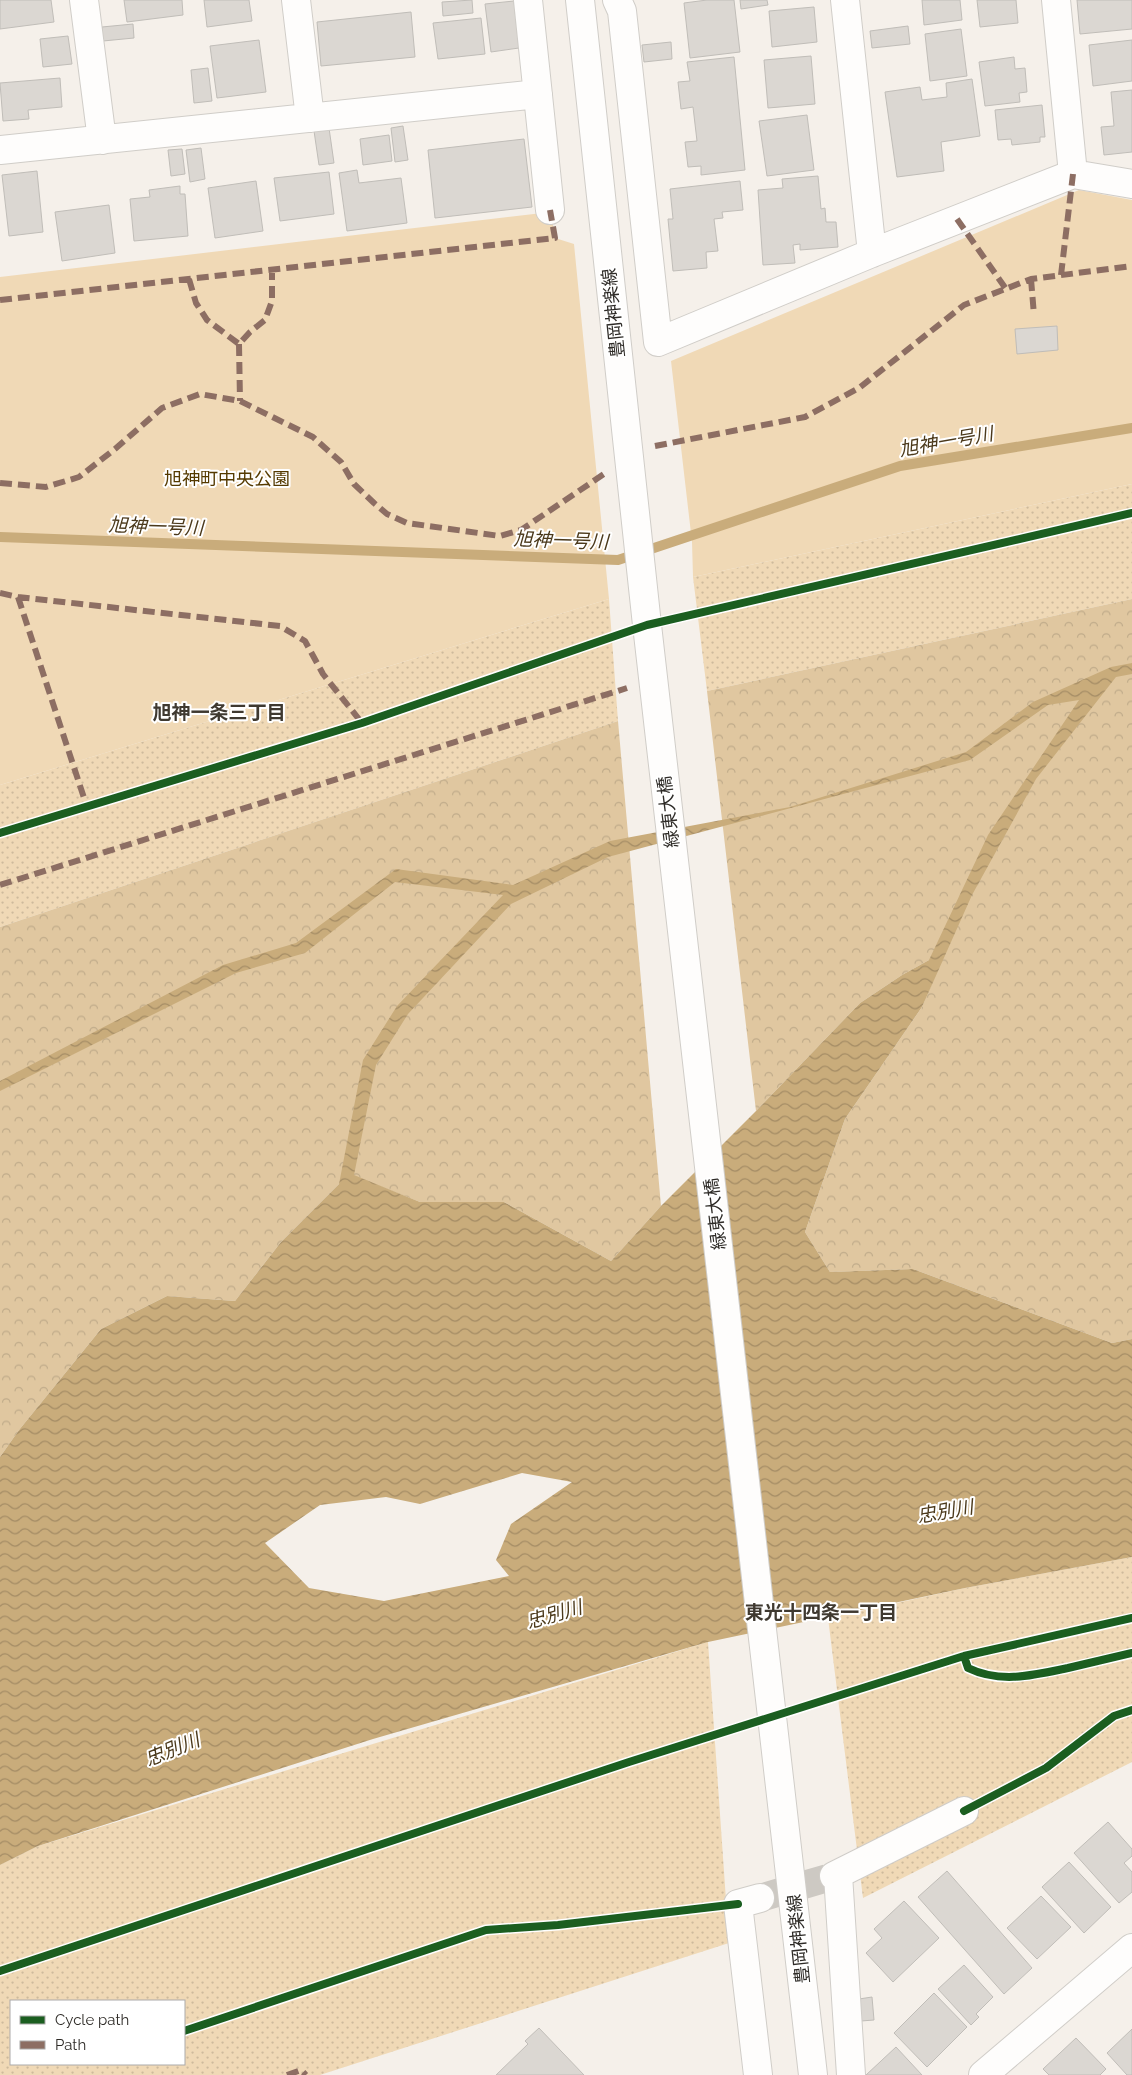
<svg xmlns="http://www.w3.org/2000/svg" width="1132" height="2075" viewBox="0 0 1132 2075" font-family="Raleway,'Noto Sans JP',sans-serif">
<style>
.grass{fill:url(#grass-dots);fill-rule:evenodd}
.forest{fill:url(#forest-crowns)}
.green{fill:#f0d9b6}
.water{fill:url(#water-waves);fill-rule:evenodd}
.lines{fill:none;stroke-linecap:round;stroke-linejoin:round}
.stream{stroke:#c9ac7b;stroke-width:10}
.building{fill:#dbd7d2;stroke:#c0bdb8}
.minor-tunnel{stroke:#cdc9c3;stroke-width:28;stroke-dasharray:28 14;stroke-linecap:butt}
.minor-casing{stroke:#d0cdc8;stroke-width:30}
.major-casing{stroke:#d0cdc8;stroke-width:30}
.minor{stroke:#fefdfc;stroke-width:28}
.major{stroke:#fefdfc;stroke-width:28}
.quiet{stroke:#8d6e63;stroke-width:6;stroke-dasharray:12 6;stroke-linecap:butt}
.cycleway-casing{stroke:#fff;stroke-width:11}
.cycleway{stroke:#1b5e20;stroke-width:8}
.labels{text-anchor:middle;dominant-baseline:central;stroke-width:4;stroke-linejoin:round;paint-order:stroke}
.street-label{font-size:18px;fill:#2e2b27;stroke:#fff}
.park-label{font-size:18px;fill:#553a00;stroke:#fff}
.water-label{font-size:19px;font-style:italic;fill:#4b391b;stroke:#fff}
.neighbourhood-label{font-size:19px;font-weight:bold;fill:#3f3930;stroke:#fff}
</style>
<defs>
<pattern id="grass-dots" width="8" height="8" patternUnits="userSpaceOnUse" patternTransform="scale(1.25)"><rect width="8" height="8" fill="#f0d9b6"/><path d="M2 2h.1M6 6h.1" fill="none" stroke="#ceba9c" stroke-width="1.8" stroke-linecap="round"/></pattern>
<pattern id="forest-crowns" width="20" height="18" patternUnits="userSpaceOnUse" patternTransform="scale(1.25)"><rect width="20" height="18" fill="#e0c7a0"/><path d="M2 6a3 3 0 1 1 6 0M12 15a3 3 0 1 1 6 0" fill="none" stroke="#c0ab8a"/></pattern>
<pattern id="water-waves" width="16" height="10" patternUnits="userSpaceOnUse" patternTransform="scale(1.25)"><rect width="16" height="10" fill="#c9ac7b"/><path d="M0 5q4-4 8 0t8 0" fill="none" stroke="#a48c65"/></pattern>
</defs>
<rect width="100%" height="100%" fill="#f5f0ea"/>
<path class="grass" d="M 1132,484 L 1132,599 L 707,691 L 693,577 Z
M 609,599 L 618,721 L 0,927 L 0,785 Z
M 1132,1557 L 1132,1762 L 863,1898 L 828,1618 L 965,1588 Z
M 708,1642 L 729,1943 L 320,2075 L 0,2075 L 0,1865 L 38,1846 ZM 11,2001 L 184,2001 L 184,2064 L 11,2064 Z"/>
<path class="forest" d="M 1132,599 L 1132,1339 L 1112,1343 L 913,1269 L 830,1272 L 805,1232 L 845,1119 L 922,1007 L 941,962 L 929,960 L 902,975 L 860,1003 L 756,1111 L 707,691 Z
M 618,721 L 661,1206 L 611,1261 L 504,1202 L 420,1202 L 354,1176 L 339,1184 L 281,1242 L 235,1301 L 167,1296 L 101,1329 L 19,1430 L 0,1457 L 0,927 Z"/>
<path class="green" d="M 1079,190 L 1132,200 L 1132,484 L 693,577 L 692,542 L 671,361 Z
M 551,212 L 555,238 L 574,244 L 609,599 L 0,785 L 0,277 Z"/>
<path class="water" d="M 1132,663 L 1132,674 L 1116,677 L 1036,779 L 972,895 L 922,1007 L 845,1119 L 805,1232 L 830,1272 L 913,1269 L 1112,1343 L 1132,1339 L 1132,1557 L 965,1588 L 708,1642 L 373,1739 L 38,1846 L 0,1865 L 0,1457 L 19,1430 L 101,1329 L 167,1296 L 235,1301 L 281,1242 L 339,1184 L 363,1060 L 397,1006 L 503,895 L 395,882 L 305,953 L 236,973 L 0,1091 L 0,1081 L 223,965 L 296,943 L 396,869 L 513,885 L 610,841 L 790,807 L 966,752 L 1033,702 L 1111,667 ZM 1079,700 L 988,835 L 929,960 L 902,975 L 860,1003 L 756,1111 L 661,1206 L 611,1261 L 504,1202 L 420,1202 L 354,1175 L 376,1065 L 408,1014 L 511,904 L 608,857 L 970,760 L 1048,705 ZM 522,1473 L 572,1482 L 511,1524 L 496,1560 L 509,1576 L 384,1601 L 309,1588 L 265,1543 L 320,1505 L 386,1497 L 420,1504 Z"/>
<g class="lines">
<path class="stream" d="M 0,537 L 618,560 L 900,466 L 1132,428"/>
</g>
<path class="building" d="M 0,0 L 51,0 L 54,22 L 0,29 Z
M 124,0 L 182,0 L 183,15 L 127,22 Z
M 204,0 L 249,0 L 252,21 L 207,27 Z
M 472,0 L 473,13 L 443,16 L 442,2 Z
M 707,0 L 734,0 L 740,52 L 690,58 L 684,3 Z
M 740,0 L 767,0 L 768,5 L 741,9 Z
M 922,0 L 960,0 L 962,20 L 924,25 Z
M 977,0 L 1016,0 L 1018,23 L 980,27 Z
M 1077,0 L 1132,0 L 1132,29 L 1080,34 Z
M 514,1 L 519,48 L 491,52 L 485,4 Z
M 814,7 L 817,42 L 772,47 L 769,11 Z
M 411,12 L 415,57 L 321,66 L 317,22 Z
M 481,18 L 485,54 L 438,59 L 433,23 Z
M 133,24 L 134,38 L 103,41 L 102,27 Z
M 908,26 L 910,44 L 872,48 L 870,31 Z
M 961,29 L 967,76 L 930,81 L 925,34 Z
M 68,36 L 72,64 L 43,67 L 40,39 Z
M 259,40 L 266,92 L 217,98 L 210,46 Z
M 1132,40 L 1132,81 L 1093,86 L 1089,45 Z
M 671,42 L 672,59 L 644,62 L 642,45 Z
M 811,56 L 815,104 L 768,108 L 764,60 Z
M 734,57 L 745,170 L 701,175 L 701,166 L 688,167 L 685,142 L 697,141 L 693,107 L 681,109 L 678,82 L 690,81 L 687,62 Z
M 1014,57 L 1015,69 L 1025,68 L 1027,92 L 1019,93 L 1020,102 L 985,106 L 979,62 Z
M 208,68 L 212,101 L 194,103 L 191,70 Z
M 60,78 L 62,107 L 28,110 L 29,119 L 3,121 L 0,83 Z
M 972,79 L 980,136 L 941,142 L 944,171 L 897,177 L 885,92 L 920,87 L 922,100 L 947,97 L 946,83 Z
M 1132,90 L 1132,152 L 1104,155 L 1101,127 L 1114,126 L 1111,92 Z
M 1042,105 L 1045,137 L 1040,137 L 1040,142 L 1012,145 L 1011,139 L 998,140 L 995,110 Z
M 807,115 L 814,170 L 767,176 L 759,121 Z
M 403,126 L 408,160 L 395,162 L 391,128 Z
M 329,128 L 334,163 L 319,165 L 314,131 Z
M 389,135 L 392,161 L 363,165 L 360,139 Z
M 524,139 L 532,207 L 435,218 L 428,150 Z
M 201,148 L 205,179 L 190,182 L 186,150 Z
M 182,149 L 185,174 L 171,176 L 168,150 Z
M 357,170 L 359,183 L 401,178 L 407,223 L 347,231 L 339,173 Z
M 37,171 L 43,232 L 9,236 L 2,175 Z
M 329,172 L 334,214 L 280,221 L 274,178 Z
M 818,176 L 821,209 L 825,208 L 826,222 L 836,222 L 838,247 L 800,250 L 800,244 L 793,245 L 795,263 L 763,265 L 758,190 L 783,188 L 782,179 Z
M 256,181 L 263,231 L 215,238 L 208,188 Z
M 740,181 L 743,210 L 722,212 L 723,218 L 714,219 L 718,251 L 706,252 L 707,268 L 673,271 L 668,219 L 673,219 L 670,189 Z
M 180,186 L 180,194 L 185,194 L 188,236 L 134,241 L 130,199 L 150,197 L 149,190 Z
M 109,205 L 115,253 L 62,261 L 55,212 Z
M 1057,326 L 1058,350 L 1017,354 L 1015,329 Z
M 1108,1822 L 1132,1849 L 1132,1856 L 1124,1863 L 1132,1872 L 1132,1892 L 1119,1903 L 1074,1853 Z
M 1069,1862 L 1111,1907 L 1084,1933 L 1042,1887 Z
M 947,1871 L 1032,1968 L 1004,1994 L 918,1897 Z
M 1041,1896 L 1071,1927 L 1037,1959 L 1007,1928 Z
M 904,1901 L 939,1938 L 893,1982 L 866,1953 L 882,1938 L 874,1929 Z
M 964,1965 L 993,1997 L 976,2014 L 979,2017 L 971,2025 L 938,1989 Z
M 934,1993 L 967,2027 L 927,2067 L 894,2033 Z
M 872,1997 L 874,2020 L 861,2021 L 859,1999 Z
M 539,2028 L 584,2075 L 496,2075 L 528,2044 L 525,2041 Z
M 1132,2029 L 1132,2075 L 1127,2075 L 1107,2053 Z
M 1076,2038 L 1106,2069 L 1100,2075 L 1049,2075 L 1043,2069 Z
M 896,2047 L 922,2075 L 866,2075 Z"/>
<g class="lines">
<path class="minor-tunnel" d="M 760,1898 L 834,1876"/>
<defs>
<path id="minor" d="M 84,0 L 102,140
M 296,0 L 310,118
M 528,0 L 550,210
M 617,0 L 622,11 L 658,342 L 872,253 L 1073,174 L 1132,184
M 845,0 L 872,253
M 1056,0 L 1073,174
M 0,150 L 538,94
M 838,1875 L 851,2075
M 834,1876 L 964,1811
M 758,2075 L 738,1904 L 760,1898
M 983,2075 L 1132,1948"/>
<path id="major" d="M 580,0 L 647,625 L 813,2075"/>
</defs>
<use href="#minor" class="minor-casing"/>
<use href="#major" class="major-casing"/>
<use href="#minor" class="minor"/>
<use href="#major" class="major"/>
<path class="quiet" d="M 957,219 L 1006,289
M 1061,275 L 1073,174
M 189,279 L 196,303 L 207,320 L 239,344 L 250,332 L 265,320 L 272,301 L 272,270
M 1031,279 L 1034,315
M 0,300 L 555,238 L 550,210
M 239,344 L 240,401
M 655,446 L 805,417 L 859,388 L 964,305 L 1031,279 L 1132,266
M 0,483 L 46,487 L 79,477 L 115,449 L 162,408 L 200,394 L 240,401 L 313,437 L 341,462 L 354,484 L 374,503 L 387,514 L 407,523 L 500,536 L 521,530 L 604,474
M 0,593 L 18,597 L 280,626 L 305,641 L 323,674 L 362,723
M 18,597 L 87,807
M 0,885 L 627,688
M 287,2075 L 301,2070 L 306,2075"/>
<defs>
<path id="cycleway" d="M 0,833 L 362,723 L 647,625 L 1132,513
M 964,1656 L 968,1668 C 1001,1684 1034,1675 1068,1668 C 1090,1663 1111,1658 1132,1653
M 964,1811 L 1046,1768 L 1114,1716 L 1132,1710
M 0,1971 L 629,1762 L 964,1656 L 1132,1618
M 184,2031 L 486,1930 L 558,1925 L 738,1904"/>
</defs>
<use href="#cycleway" class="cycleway-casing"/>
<use href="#cycleway" class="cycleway"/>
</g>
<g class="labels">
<g class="street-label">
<text transform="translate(613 313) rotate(-96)">豊岡神楽線</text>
<text transform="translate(668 812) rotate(-97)">緑東大橋</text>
<text transform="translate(715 1214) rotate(-97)">緑東大橋</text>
<text transform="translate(798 1939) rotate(-96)">豊岡神楽線</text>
</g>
<g class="park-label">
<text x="227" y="478">旭神町中央公園</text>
</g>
<g class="water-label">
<text transform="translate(946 441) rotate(-10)">旭神一号川</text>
<text transform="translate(156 526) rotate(2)">旭神一号川</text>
<text transform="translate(561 540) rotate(2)">旭神一号川</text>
<text transform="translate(945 1511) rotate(-10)">忠別川</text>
<text transform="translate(554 1614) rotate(-16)">忠別川</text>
<text transform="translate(172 1749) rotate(-22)">忠別川</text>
</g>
<g class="neighbourhood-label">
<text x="219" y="712">旭神一条三丁目</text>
<text x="821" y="1612">東光十四条一丁目</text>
</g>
</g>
<rect x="10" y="2000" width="175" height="65" fill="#ffffff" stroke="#abaaa9"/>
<rect x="20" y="2016" width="25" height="8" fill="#1b5e20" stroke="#abaaa9"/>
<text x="55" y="2025" font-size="15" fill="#2e2b27">Cycle path</text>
<rect x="20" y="2041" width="25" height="8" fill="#8d6e63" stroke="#abaaa9"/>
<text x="55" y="2050" font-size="15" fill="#2e2b27">Path</text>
</svg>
